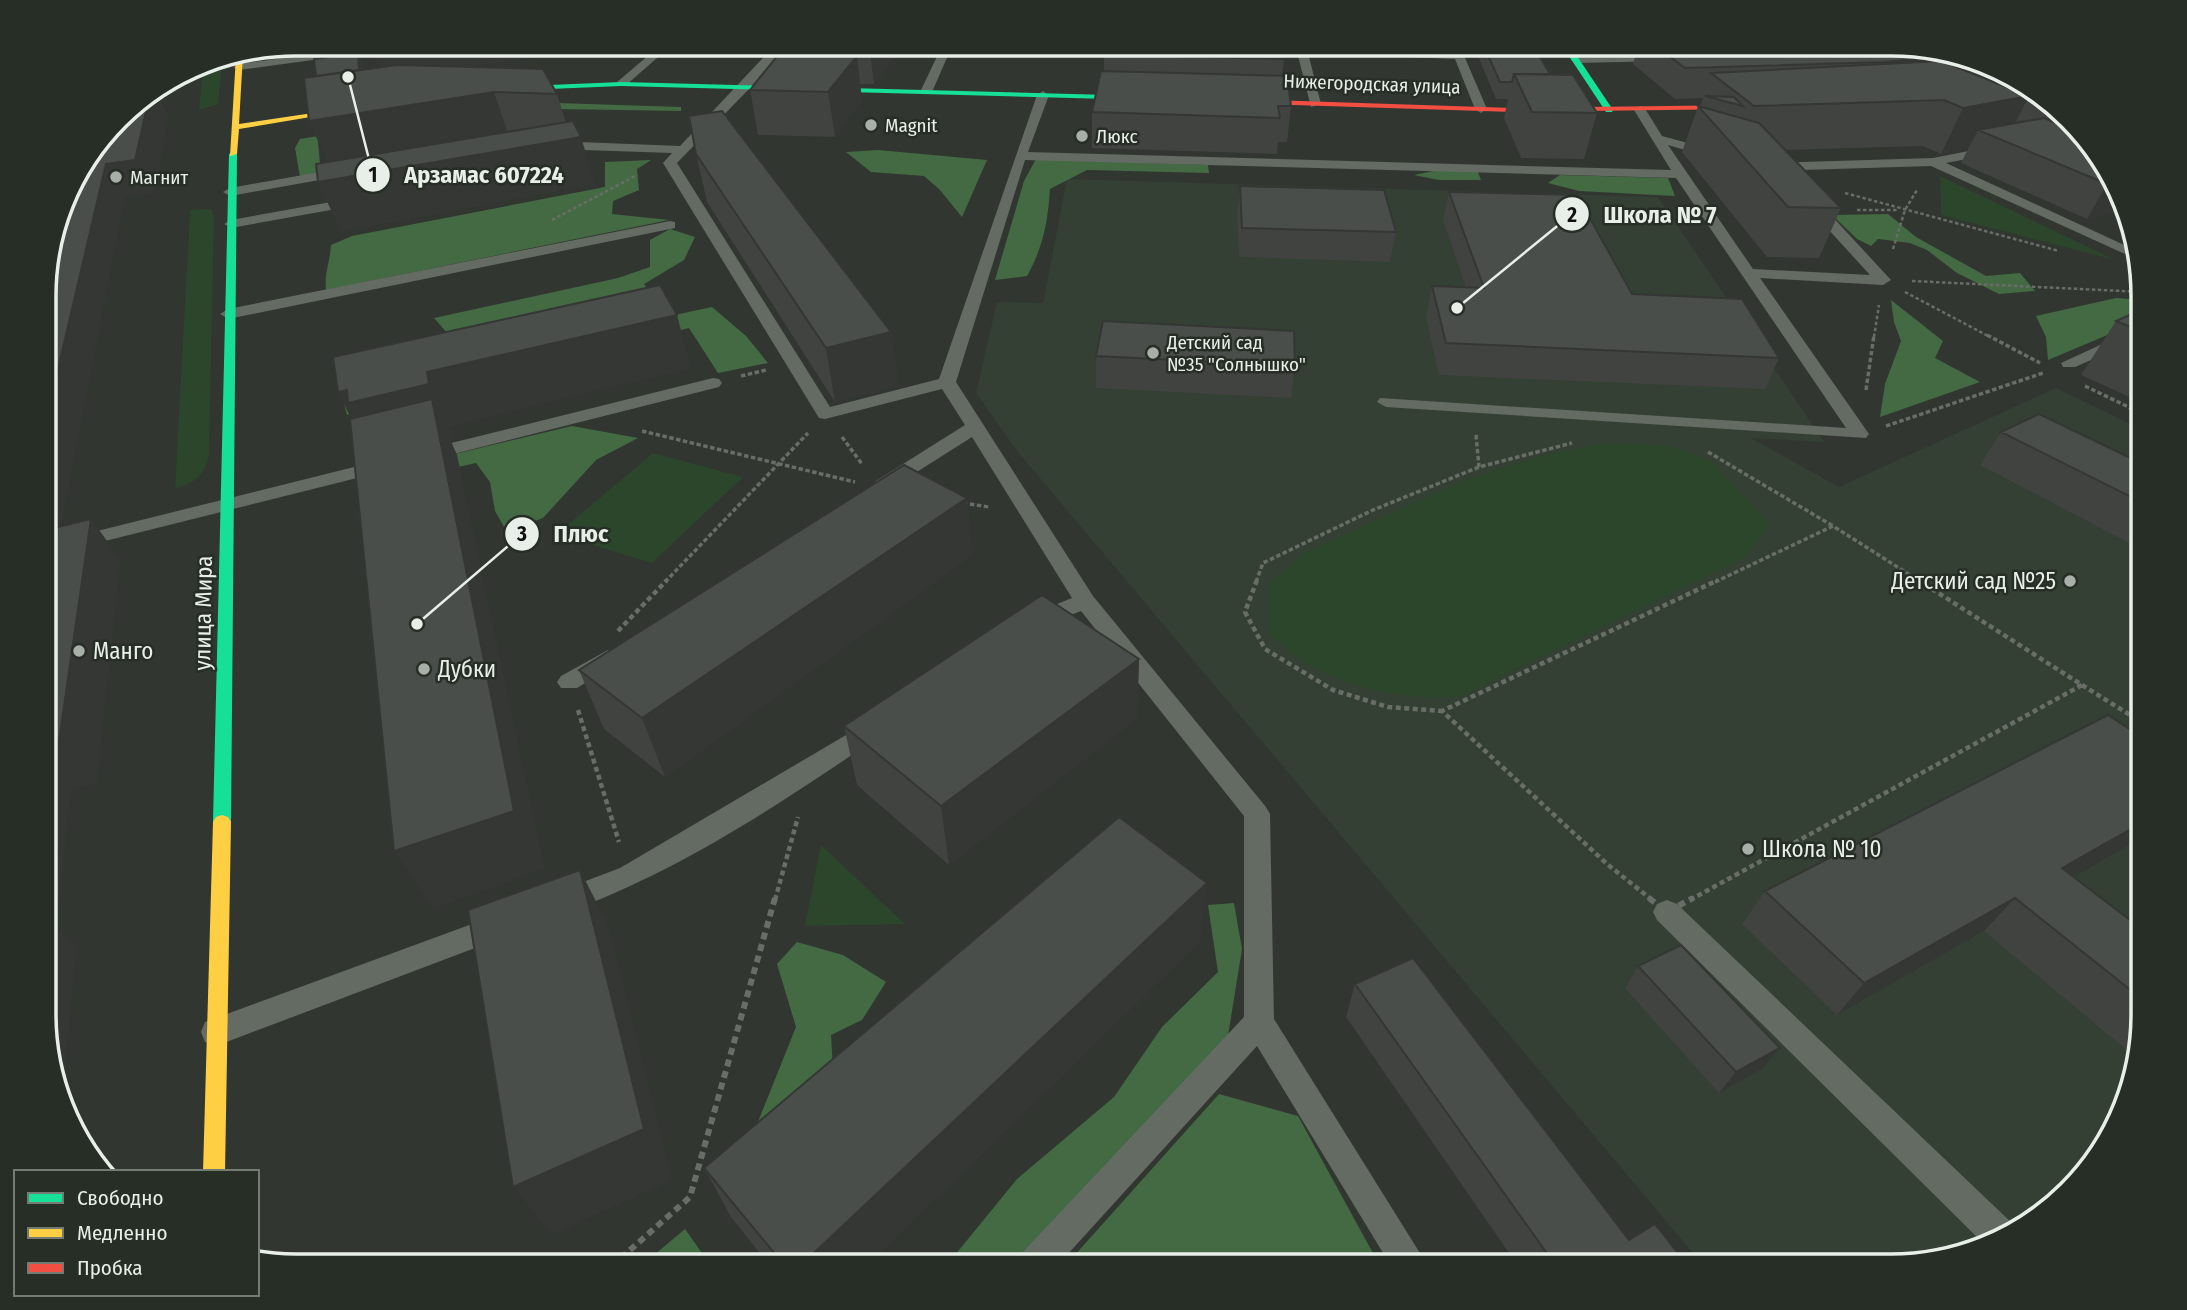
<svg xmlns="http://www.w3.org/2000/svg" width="2187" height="1310" viewBox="0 0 2187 1310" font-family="'Fira Sans Condensed',sans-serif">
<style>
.built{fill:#344033}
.green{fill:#2b462b}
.forest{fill:#436a42}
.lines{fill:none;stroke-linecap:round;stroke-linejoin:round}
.path-far3{stroke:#686d68;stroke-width:2.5;stroke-dasharray:3.5 2.5;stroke-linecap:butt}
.path-far2{stroke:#686d68;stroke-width:3.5;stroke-dasharray:4.5 2.5;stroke-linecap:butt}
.path-far1{stroke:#686d68;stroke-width:4.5;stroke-dasharray:5 3.5;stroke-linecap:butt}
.path{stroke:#686d68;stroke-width:6;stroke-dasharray:7 5;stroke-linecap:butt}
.lane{fill:#646b63;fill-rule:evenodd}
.fast{fill:#16e098;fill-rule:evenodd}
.slow{fill:#ffcf43;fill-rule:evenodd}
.jam{fill:#f24e42;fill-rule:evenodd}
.wall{fill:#404340}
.shaded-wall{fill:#343734}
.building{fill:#4a4e4a;stroke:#343734;stroke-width:2}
.poi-dot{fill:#a8aea8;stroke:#262e25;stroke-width:2.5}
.labels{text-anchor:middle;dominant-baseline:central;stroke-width:5;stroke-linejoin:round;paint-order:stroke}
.far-street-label{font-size:19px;fill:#e8eee8;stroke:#262e25}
.far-poi-label{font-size:19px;fill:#e8eee8;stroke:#262e25;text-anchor:start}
.poi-label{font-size:23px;fill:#e8eee8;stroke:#262e25;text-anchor:start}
.street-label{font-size:23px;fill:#e8eee8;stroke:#262e25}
.rim{fill:none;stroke:#e8eee8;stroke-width:3.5}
.leader{fill:none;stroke:#e8eee8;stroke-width:2.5}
.callout-dot{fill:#e8eee8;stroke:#262e25;stroke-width:2.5}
.mark-label{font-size:21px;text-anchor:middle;font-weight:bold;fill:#111}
.callout-label{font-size:24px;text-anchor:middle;font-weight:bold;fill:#e8eee8;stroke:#262e25;stroke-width:5;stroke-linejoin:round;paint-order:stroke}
</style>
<rect width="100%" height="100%" fill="#313631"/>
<path class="built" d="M 1067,179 L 1658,197 L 1824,442 L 1751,438 L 1839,487 L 2056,388 L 2143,430 L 2143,1030 L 2109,1141 L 2018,1232 L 1907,1266 L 1704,1266 L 1018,452 L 976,393 L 997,302 L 1043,303 Z"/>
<path class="green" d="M 223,58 L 218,104 L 199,110 L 204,62 Z
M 1940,176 L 2115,260 L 1941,215 Z
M 204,209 L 212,210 L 214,218 L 209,454 C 205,476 195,482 175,489 L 190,210 Z
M 1608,443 L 1671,446 L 1712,462 L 1770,524 L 1747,556 L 1462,696 C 1415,702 1353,689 1311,666 C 1296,658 1282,644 1268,634 L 1268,585 L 1302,554 L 1468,479 L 1542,456 Z
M 653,453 L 743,477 L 652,563 L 557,534 Z
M 821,845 L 905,924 L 805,926 Z"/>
<path class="forest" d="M 526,102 L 681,107 L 681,111 L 556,109 L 349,135 L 318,142 L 320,164 L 512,135 L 300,177 L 295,148 L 300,139 Z
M 878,150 L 987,160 L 962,217 L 939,189 L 924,176 L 871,172 L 846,152 Z
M 1036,159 L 1208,165 L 1209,173 L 1087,170 L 1050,189 C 1048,221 1043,248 1027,276 L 995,280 L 1024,181 Z
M 651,160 L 637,169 L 639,190 L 613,201 L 612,214 L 669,220 L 326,290 C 324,274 330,262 331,245 L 352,236 L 605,187 L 605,162 Z
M 1438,170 L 1478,172 L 1481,180 L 1439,180 L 1414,175 Z
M 1560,175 L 1668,178 L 1675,196 L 1579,191 L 1548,183 Z
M 1888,214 L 1916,237 L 1986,276 L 2020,273 L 2035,291 L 1999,294 L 1957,273 L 1927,250 L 1910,243 L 1878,239 L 1871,246 L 1857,239 L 1832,215 Z
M 670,229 L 695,237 L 684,260 L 644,284 L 665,317 L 712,307 L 746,336 L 768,363 L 718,373 L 689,328 L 372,403 L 347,415 L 340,389 L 457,344 L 434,318 L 618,278 L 650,267 L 650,240 Z
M 2116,298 L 2143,300 L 2143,320 L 2048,360 L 2046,337 L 2036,316 Z
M 1891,300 L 1943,341 L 1935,358 L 1980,382 L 1880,417 L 1885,384 L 1901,341 L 1894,322 Z
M 572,426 L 638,438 L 596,460 L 543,518 L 507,532 L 495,511 L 490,482 L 476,463 L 421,475 L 430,460 Z
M 1234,903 L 1242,949 L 1228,1036 L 1012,1266 L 946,1266 L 1017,1179 L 1114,1097 L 1162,1027 L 1218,972 L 1208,905 Z
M 797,942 L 843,955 L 886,982 L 862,1020 L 831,1035 L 833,1069 L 743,1159 L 796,1027 L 777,964 Z
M 1219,1094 L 1298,1116 L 1380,1266 L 1065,1266 Z
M 685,1229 L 711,1266 L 641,1266 Z"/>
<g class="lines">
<path class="path-far3" d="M 1845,193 L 2059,251
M 1857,210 L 1897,210
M 552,220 L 637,175
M 1893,249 L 1905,210 L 1917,190
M 1912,281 L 2143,292
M 1905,292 L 1990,337
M 1874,337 L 1879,305"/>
<path class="path-far2" d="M 1987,335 L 2040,363
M 741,376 L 766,370
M 2085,386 L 2143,414
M 1866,390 L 1874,335
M 1886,426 L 2043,373
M 642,431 L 855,482
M 1476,435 L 1479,467
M 842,437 L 862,464
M 1708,452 L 1833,526
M 963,503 L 989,507
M 665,582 L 808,433
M 1256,582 L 1263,563 L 1373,510 L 1479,467 L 1572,443
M 1715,582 L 1833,526 L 1921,582"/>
<path class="path-far1" d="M 1257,580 L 1245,612 L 1265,649 L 1333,690 L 1388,707 L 1442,711
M 618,631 L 667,580
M 2082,685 L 2143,723
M 578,710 L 619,842
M 775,900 L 798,817
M 1652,900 L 1607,864 L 1442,711 L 1718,580
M 1690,900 L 2082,685 L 1918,580"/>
<path class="path" d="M 1649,898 L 1667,912 L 1693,898
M 612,1266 L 690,1197 L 775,898"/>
<path class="lane" d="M 347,44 L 357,44 L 357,54 L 239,70 L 233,67 L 239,64 L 347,49 Z
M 662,44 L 673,44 L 625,86 L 617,86 L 617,82 Z
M 776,44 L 787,44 L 749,89 L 677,163 L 830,407 L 939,379 L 1037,95 L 1043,91 L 1049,95 L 1028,152 L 1671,170 L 1634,110 L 1640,106 L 1644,107 L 1662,136 L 1717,151 L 1717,157 L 1712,158 L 1668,145 L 1753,269 L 1870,275 L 1807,206 L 1805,203 L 1812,199 L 1817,200 L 1891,280 L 1883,285 L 1760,278 L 1869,434 L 1866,438 L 1386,407 L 1377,402 L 1380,398 L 1846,428 L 1676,178 L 1025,160 L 956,382 L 1093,596 L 1266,807 L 1270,814 L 1274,1019 L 1428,1266 L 1391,1266 L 1257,1046 L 1057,1266 L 1016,1266 L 1021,1254 L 1244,1017 L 1244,816 L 1081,611 L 1043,626 L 1027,626 L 1024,621 L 1027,616 L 1072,598 L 972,437 L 890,489 L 876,489 L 873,485 L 876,481 L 965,425 L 942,389 L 825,419 L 819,418 L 663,163 L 672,153 L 554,149 L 548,145 L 554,141 L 680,146 Z
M 943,44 L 953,44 L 932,92 L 922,94 L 920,92 Z
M 1295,44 L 1305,44 L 1306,47 L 1452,52 L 1449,44 L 1459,44 L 1487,109 L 1481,113 L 1475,109 L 1455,59 L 1308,53 L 1321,104 L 1311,107 Z
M 1668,56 L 1668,60 L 1664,61 L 1576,63 L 1571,60 L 1576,57 Z
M 1994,146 L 1999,147 L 1999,153 L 1946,163 L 2133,249 L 2136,259 L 1931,166 L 1772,171 L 1765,167 L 1772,163 L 1933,158 Z
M 348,167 L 353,168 L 353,174 L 230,196 L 223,192 L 230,188 Z
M 359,197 L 366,201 L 364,204 L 231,228 L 224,224 L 231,220 Z
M 670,221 L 675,222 L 675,228 L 228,319 L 220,314 L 228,309 Z
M 2124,334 L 2132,339 L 2130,343 L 2075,367 L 2063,367 L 2061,363 Z
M 713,378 L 719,379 L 722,383 L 719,387 L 426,461 L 417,455 L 419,451 Z
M 386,459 L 395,465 L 393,469 L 73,549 L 63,543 L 73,537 Z
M 608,650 L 616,652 L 619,658 L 616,664 L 577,688 L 561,688 L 557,682 L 561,676 Z
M 875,718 L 884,721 L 887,727 L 884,733 C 785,801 677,873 564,913 L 554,909 L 550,901 L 554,893 L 620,868 Z
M 1667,900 L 1677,904 L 2014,1225 L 2017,1232 L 1983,1243 L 1657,920 L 1653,912 L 1657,904 Z
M 502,913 L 512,916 L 516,925 L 512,934 L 216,1046 L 205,1042 L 201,1032 L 205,1022 Z"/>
<path class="fast" d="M 1561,44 L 1569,44 L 1613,110 L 1612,112 L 1606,112 Z
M 621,82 L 1146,96 L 1150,98 L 1146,100 L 621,86 L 500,91 L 496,89 L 500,87 Z
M 233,151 L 237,154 L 231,822 L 228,827 L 222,829 L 216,827 L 213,822 L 229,154 Z"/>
<path class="slow" d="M 243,54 L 239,124 L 360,106 L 364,108 L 239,129 L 237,154 L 230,156 L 236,56 Z
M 222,815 L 228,817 L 231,822 L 225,1172 L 203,1172 L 213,822 L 216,817 Z"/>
<path class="jam" d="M 1238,99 L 1513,108 L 1748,105 L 1752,107 L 1748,109 L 1513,112 L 1235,103 L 1234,101 Z"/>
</g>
<path class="wall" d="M 370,44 L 466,67 L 557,94 L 566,123 L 595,184 L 341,231 L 318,182 L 327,162 L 316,76 L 358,53 L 362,61 L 362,70 L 379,67 Z
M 788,44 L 903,44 L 874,84 L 860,84 L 862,100 L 835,137 L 758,135 L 750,90 L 790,55 Z
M 1473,44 L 1532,44 L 1550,74 L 1597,113 L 1584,159 L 1521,158 L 1504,118 L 1508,99 L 1496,99 Z
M 1608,44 L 1892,44 L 2018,78 L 2101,156 L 2120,212 L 2087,219 L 1961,163 L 1968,149 L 1941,154 L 1923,146 L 1785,150 L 1841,208 L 1819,258 L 1767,257 L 1682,152 L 1698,106 L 1700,107 L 1703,98 L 1675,99 L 1633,64 L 1636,53 L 1619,53 Z
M 1104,55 L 1284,59 L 1282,76 L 1291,106 L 1287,142 L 1278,142 L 1277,154 L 1092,148 L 1092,112 L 1104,71 Z
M 696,154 L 891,332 L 898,386 L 835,402 L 707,202 Z
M 1240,186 L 1396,232 L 1390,262 L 1239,257 L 1237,214 Z
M 1449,192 L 1632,294 L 1779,358 L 1765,389 L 1439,375 L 1426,317 L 1432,286 L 1466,288 L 1443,220 Z
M 2143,309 L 2143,403 L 2081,375 L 2116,321 Z
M 1096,356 L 1295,366 L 1291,398 L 1096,388 Z
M 2001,432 L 2143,464 L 2143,550 L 1980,465 Z
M 967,498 L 972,555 L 665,777 L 604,729 L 579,670 Z
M 1139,659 L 1137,718 L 949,865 L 857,785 L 844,726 Z
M 2073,877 L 2143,930 L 2143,1030 L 2135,1057 L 1984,931 L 1837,1015 L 1742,924 L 1765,891 Z
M 1201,940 L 866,1266 L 770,1266 L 731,1217 L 704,1168 Z
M 1638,966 L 1780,1048 L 1762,1069 L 1719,1093 L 1625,988 Z
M 1355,984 L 1629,1240 L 1688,1266 L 1518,1266 L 1346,1017 Z"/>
<path class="shaded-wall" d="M 370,44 L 626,44 L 383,79 Z
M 869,44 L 903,44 L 874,84 Z
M 358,53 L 362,61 L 364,98 L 322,105 Z
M 857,56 L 862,100 L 835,137 L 828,92 Z
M 1939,57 L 2002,74 L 1968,68 L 1962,81 L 1871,92 L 1884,62 Z
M 155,90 L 169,117 L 154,194 L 125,198 L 59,538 L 46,543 L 46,420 L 106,164 L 150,93 Z
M 494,92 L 509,136 L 330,168 L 309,121 Z
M 2029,96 L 2006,141 L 1978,130 L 1968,149 L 1941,154 L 1963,108 Z
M 581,137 L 595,184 L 341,231 L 318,182 Z
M 2107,184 L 2110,184 L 2120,212 L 2087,219 Z
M 677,315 L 691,368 L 451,427 L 454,440 L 451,441 L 457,455 L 545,869 L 432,909 L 394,851 L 366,448 L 338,392 Z
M 891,332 L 898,386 L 835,402 L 826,348 Z
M 967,498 L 972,555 L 665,777 L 642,718 Z
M 91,519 L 121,560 L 97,783 L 71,790 L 56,928 L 77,947 L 63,1093 L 46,1047 L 46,744 Z
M 1139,659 L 1137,718 L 949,865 L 941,806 Z
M 2143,822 L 2143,837 L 2030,902 L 2062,868 Z
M 580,870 L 609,927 L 673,1180 L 552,1235 L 513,1187 Z
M 1207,883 L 1201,940 L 866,1266 L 800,1266 Z
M 2015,898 L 1984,931 L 1837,1015 L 1864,983 Z
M 1780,1048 L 1762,1069 L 1719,1093 L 1736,1072 Z"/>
<path class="building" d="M 1106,44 L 1282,44 L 1284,59 L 1104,55 Z
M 1483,44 L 1532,44 L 1550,74 L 1514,74 L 1512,82 L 1500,82 Z
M 1653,44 L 1892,44 L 1939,57 L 1884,62 L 1685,68 Z
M 358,53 L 359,70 L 316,76 L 314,59 Z
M 778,55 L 857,56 L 828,92 L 750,90 Z
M 1941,61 L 2029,96 L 1963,108 L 1944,100 L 1754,106 L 1711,73 Z
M 397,65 L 543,69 L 557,94 L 494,92 L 309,121 L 304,78 Z
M 1976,67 L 2018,78 L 2036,95 L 1968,68 Z
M 1101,71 L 1287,76 L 1291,106 L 1278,106 L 1280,118 L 1092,112 Z
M 1514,74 L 1573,75 L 1597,113 L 1532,112 Z
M 150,93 L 135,160 L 106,164 L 46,420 L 46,263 L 70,184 L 129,107 Z
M 1705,96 L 1734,97 L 1743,106 Z
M 1698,106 L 1759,123 L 1841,208 L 1788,207 Z
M 722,111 L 891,332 L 826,348 L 696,154 L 689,116 Z
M 2044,118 L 2073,130 L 2101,156 L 2110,184 L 2107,184 L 1978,130 Z
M 573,121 L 581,137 L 318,182 L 316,164 Z
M 1240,186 L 1384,190 L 1396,232 L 1242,228 Z
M 1449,192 L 1577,195 L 1632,294 L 1742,299 L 1779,358 L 1446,343 L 1432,286 L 1484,288 Z
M 660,285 L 677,315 L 427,372 L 429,384 L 348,403 L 347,390 L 338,392 L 333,357 Z
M 2143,309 L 2143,332 L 2116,321 Z
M 1103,321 L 1294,331 L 1295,366 L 1096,356 Z
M 432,399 L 514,811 L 394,851 L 350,419 Z
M 2039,414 L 2143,464 L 2143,503 L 2001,432 Z
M 904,465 L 967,498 L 642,718 L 579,670 Z
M 91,519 L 59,741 L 46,744 L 46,530 Z
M 1042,595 L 1139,659 L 941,806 L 844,726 Z
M 2108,715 L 2143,738 L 2143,822 L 2062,868 L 2143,930 L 2143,1000 L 2015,898 L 1864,983 L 1765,891 Z
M 1119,817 L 1207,883 L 800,1266 L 785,1266 L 704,1168 Z
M 580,870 L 644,1129 L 513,1187 L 468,910 Z
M 1681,945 L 1780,1048 L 1736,1072 L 1638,966 Z
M 1413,958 L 1629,1240 L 1655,1224 L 1688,1266 L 1556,1266 L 1355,984 Z"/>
<g class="poi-dot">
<circle cx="871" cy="125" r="7"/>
<circle cx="1082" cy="136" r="7"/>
<circle cx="116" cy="177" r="7"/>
<circle cx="1153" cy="353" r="7"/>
<circle cx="2070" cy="581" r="7"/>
<circle cx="79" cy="651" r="7"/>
<circle cx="424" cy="669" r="7"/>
<circle cx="1748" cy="849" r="7"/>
</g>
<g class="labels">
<g class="far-street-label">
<text transform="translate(1372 84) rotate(2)">Нижегородская улица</text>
</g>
<g class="far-poi-label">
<text x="885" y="125">Magnit</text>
<text x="1096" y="136">Люкс</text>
<text x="130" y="177">Магнит</text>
<text x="1167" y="342">Детский сад<tspan x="1167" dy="22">№35 "Солнышко"</tspan></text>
</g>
<g class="poi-label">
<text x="2056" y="581" text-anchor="end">Детский сад №25</text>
<text x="93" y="651">Манго</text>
<text x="438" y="669">Дубки</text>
<text x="1762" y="849">Школа № 10</text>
</g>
<g class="street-label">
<text transform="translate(203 613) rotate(-89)">улица Мира</text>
</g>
</g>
<path d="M0 0H2187V1310H0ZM296 56H1891A240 240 0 0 1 2131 296V1014A240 240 0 0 1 1891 1254H296A240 240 0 0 1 56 1014V296A240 240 0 0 1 296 56Z" fill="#262e25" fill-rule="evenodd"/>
<path class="rim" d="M296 56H1891A240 240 0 0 1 2131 296V1014A240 240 0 0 1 1891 1254H296A240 240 0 0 1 56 1014V296A240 240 0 0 1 296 56Z"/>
<path class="leader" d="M348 77L373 175M1457 308L1572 214M417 624L522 534"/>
<g class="callout-dot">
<circle cx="348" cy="77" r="7"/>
<circle cx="1457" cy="308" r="7"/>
<circle cx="417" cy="624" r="7"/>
<circle cx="373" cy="175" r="18"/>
<circle cx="1572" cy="214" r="18"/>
<circle cx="522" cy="534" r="18"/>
</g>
<g class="mark-label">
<text x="373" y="182">1</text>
<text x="1572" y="222">2</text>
<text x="522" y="541">3</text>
</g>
<g class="callout-label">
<text x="484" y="183">Арзамас 607224</text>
<text x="1660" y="223">Школа № 7</text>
<text x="581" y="542">Плюс</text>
</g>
<rect x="14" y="1170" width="245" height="126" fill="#262e25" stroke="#747b73" stroke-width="2"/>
<rect x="28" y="1193" width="35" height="10" fill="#16e098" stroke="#747b73" stroke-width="2"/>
<text x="77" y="1205" font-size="21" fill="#e8eee8">Свободно</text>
<rect x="28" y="1228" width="35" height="10" fill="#ffcf43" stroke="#747b73" stroke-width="2"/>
<text x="77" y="1240" font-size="21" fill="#e8eee8">Медленно</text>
<rect x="28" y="1263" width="35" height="10" fill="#f24e42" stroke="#747b73" stroke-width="2"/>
<text x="77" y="1275" font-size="21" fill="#e8eee8">Пробка</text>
</svg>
